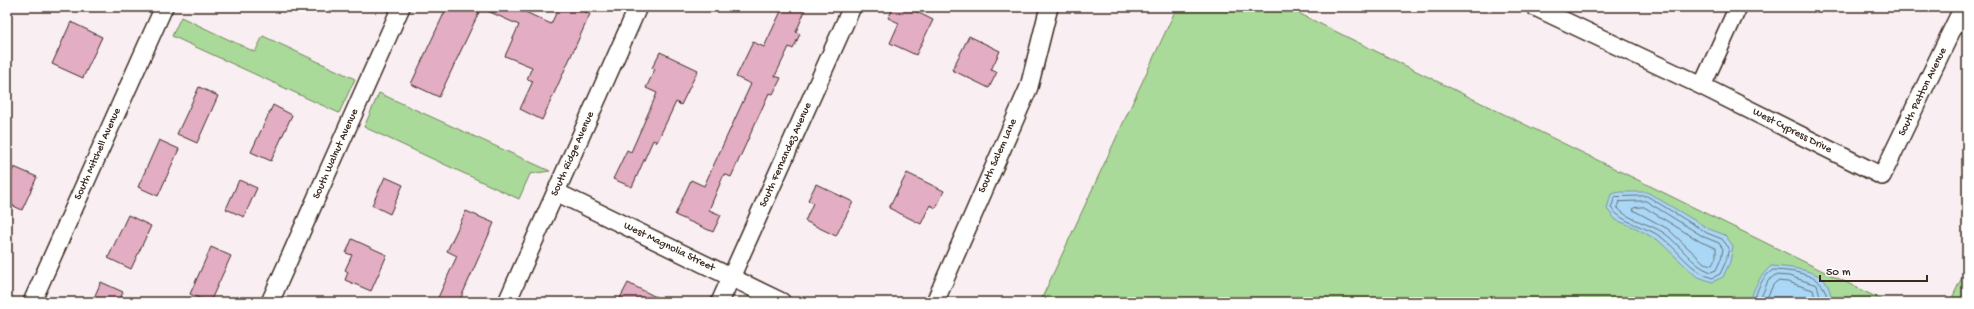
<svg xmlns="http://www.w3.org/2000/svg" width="1974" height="309" viewBox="0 0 1974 309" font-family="'Gochi Hand',sans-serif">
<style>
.green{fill:#aada99;stroke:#72825c}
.water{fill:#aad7f6;stroke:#7e92a0}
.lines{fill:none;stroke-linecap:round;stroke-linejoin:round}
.shore{stroke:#676f74;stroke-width:1}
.building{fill:#e3adc4;stroke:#3b2a1e}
.street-casing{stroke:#3b2a1e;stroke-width:20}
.street{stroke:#fff;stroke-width:17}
.labels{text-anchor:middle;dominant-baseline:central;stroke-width:3;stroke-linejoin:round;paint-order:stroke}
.street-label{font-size:11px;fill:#3b2a1e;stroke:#fff}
</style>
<rect width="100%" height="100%" fill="#f9eff3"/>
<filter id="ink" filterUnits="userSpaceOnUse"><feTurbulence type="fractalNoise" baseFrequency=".025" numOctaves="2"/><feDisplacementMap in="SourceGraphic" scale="8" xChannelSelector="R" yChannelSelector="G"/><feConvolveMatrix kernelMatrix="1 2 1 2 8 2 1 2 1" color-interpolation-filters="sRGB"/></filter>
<g filter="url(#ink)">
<path class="green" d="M 1177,7 L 1286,7 L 1886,302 L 1040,302 Z
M 181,17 L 255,52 L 263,36 L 355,79 L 339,113 L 172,36 Z
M 379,93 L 550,171 L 530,174 L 519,199 L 364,127 Z
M 1967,267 L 1967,302 L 1950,302 Z"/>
<path class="water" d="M 1620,192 L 1647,192 L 1709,229 L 1725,235 L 1733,246 L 1730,262 L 1723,277 L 1712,282 L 1696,276 L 1659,241 L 1636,228 L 1616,220 L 1607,209 L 1611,194 Z
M 1771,266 C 1785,267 1813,269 1823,279 C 1829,284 1830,293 1832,299 L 1830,302 L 1750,302 C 1754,287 1760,276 1771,266 Z"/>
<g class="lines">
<path class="shore" d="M 1647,196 L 1707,233 L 1722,239 L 1729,248 L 1726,261 L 1720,274 L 1712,278 C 1689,270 1680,251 1661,237 C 1646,226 1623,224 1611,208 L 1615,197 Z
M 1646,201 L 1704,237 L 1719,243 L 1723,249 L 1721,259 L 1716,270 L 1711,272 C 1691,265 1681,245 1664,233 C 1651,224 1625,219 1617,207 L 1619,202 Z
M 1644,207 L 1701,242 L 1716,248 L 1716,257 L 1712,265 L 1704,263 L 1668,229 L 1633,210 L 1634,208 Z
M 1754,302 C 1757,289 1762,277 1773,270 C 1795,271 1828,274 1827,302
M 1759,302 L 1768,281 L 1775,275 L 1789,276 L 1817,285 L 1822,302
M 1765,302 L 1773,285 L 1777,281 L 1788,282 L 1813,290 L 1816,302"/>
</g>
<path class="building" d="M 447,7 L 515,7 L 551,24 L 559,7 L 576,7 L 590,14 L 542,120 L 520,109 L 533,81 L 527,79 L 532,67 L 505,56 L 519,25 L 481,8 L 439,97 L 411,84 Z
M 783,7 L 797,7 L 805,11 L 796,32 L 800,34 L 793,49 L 789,47 L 775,76 L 781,78 L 773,94 L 769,93 L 731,177 L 724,174 L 709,210 L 721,215 L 713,232 L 675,215 L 691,180 L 704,186 L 751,84 L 736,77 L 753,42 L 764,47 Z
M 894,7 L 907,7 L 933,20 L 916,55 L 890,43 L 899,23 L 888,18 Z
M 71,22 L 102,37 L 83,78 L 52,64 Z
M 969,36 L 1000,51 L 991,70 L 997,72 L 989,88 L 952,70 Z
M 660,52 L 698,70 L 681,105 L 676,102 L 657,142 L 653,140 L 632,187 L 613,179 L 627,150 L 631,152 L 657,93 L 646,88 L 655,69 L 652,68 Z
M 199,87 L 218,96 L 197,143 L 177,134 Z
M 273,105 L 292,115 L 271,161 L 251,152 Z
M 159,140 L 179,149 L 158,196 L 138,187 Z
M 14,167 L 37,177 L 22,210 L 7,203 L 7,182 Z
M 907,173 L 944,191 L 936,208 L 930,205 L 921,224 L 889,208 Z
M 385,177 L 403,185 L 390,214 L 372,205 Z
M 239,180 L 257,188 L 244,217 L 226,209 Z
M 816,184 L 853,202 L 836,236 L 805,221 L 813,203 L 808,200 Z
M 466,211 L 494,223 L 459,302 L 436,302 L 457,256 L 447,251 Z
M 128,215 L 151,226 L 131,269 L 108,258 Z
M 352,239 L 387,255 L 371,291 L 345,280 L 348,272 L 345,270 L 352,255 L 346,253 Z
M 211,247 L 231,256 L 210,302 L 207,302 L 190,294 Z
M 101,282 L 123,292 L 119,302 L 92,302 Z
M 628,283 L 666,302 L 618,302 Z"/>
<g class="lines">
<defs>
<path id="street" d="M 1535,7 L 1702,86 L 1882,176 L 1963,7
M 1702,86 L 1738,7
M 556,192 L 782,302
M 32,302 L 164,7
M 270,302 L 401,7
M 507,302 L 638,7
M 720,302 L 852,7
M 935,302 L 1029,87 L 1049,7"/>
</defs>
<use href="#street" class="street-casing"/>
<use href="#street" class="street"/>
</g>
</g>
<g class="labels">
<g class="street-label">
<text transform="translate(1923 92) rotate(-64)">South Patton Avenue</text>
<text transform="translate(1792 131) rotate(27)">West Cypress Drive</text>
<text transform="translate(98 154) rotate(-66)">South Mitchell Avenue</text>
<text transform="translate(336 154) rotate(-66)">South Walnut Avenue</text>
<text transform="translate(573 154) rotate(-66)">South Ridge Avenue</text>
<text transform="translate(786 155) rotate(-66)">South Fernandez Avenue</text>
<text transform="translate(998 156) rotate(-66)">South Salem Lane</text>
<text transform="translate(669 247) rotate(26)">West Magnolia Street</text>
</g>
</g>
<rect width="1974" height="309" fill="none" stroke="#fff" stroke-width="24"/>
<rect x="12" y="12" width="1950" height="285" fill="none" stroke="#3b2a1e" stroke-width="1.5" filter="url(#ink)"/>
<path d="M1820 275v6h107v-6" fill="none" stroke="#3b2a1e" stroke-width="2"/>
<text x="1826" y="275" font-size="12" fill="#3b2a1e" stroke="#ffffff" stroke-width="3" paint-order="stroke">50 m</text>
</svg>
